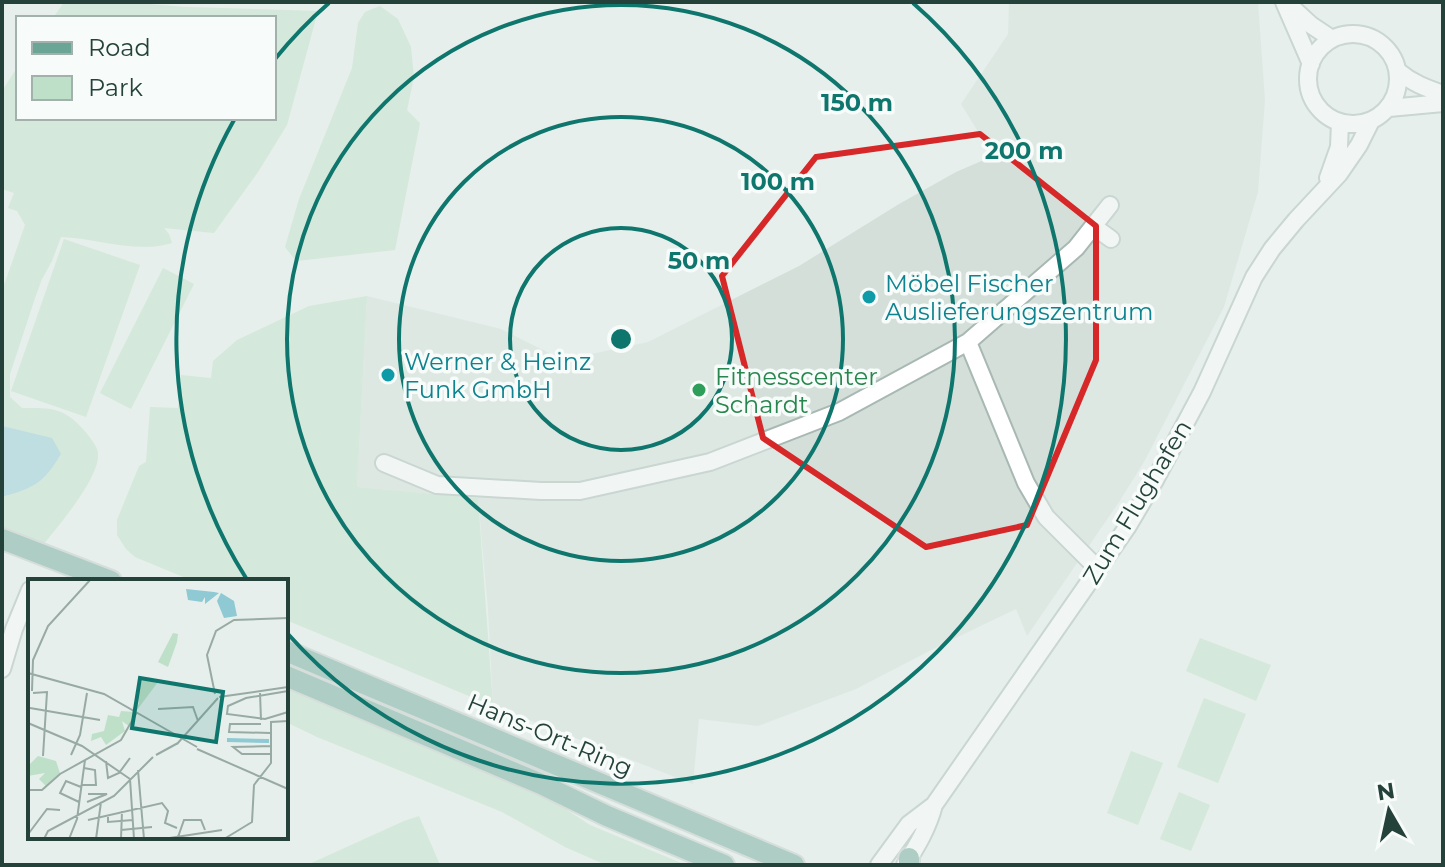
<svg xmlns="http://www.w3.org/2000/svg" width="1445" height="867" viewBox="0 0 1445 867" font-family="Montserrat,sans-serif">
<style>
.built{fill:#d4dfda}
.green{fill:#bfe0c8}
.water{fill:#8ec9d4}
.lines{fill:none;stroke-linecap:round;stroke-linejoin:round}
.minor-casing{stroke:#a8b8b2;stroke-width:20}
.major-casing{stroke:#c2cac8;stroke-width:24}
.minor{stroke:#fff;stroke-width:16}
.major{stroke:#6aa596;stroke-width:20}
.marked{fill:none;stroke:#d62828;stroke-width:6;stroke-linejoin:round}
.ring{fill:none;stroke:#0f766e;stroke-width:4}
.culture-dot{fill:#0f9aa8;stroke:#f7fbf9;stroke-width:3}
.leisure-dot{fill:#2e9e5b;stroke:#f7fbf9;stroke-width:3}
.labels{text-anchor:middle;dominant-baseline:central;stroke-width:7;stroke-linejoin:round;paint-order:stroke}
.culture-label{font-size:24px;fill:#0d838f;stroke:#f7fbf9;text-anchor:start}
.leisure-label{font-size:24px;fill:#27864d;stroke:#f7fbf9;text-anchor:start}
.street-label{font-size:24px;fill:#24423a;stroke:#f7fbf9}
.inset-river{fill:none;stroke:#8ec9d4;stroke-width:4}
.inset-road{fill:none;stroke:#98aaa4;stroke-width:2}
.view{fill:#0f766e;fill-opacity:0.15;stroke:#0f766e;stroke-width:4}
.inset-edge{fill:none;stroke:#24423a;stroke-width:4}
.centre{fill:#0f766e;stroke:#f7fbf9;stroke-width:4}
.ring-label{font-size:24px;text-anchor:middle;font-weight:bold;fill:#0f766e;stroke:#f7fbf9;stroke-width:7;stroke-linejoin:round;paint-order:stroke}
</style>
<rect width="100%" height="100%" fill="#e6efeb"/>
<path class="built" d="M 1009,2 L 1258,2 L 1265,100 L 1258,192 L 1224,307 L 1144,462 L 1119,502 L 1027,636 L 1016,609 L 937,647 L 856,689 L 758,726 L 699,719 L 693,784 L 493,706 L 488,610 L 478,498 L 357,487 L 367,296 L 501,329 L 563,360 L 648,342 L 799,266 L 899,204 L 956,172 L 993,156 L 961,104 L 1008,34 Z"/>
<path class="green" d="M 64,2 L 125,2 L 186,7 L 318,11 L 287,125 L 258,172 L 214,233 L 164,228 L 169,234 L 172,243 C 137,254 96,238 61,237 L 52,261 L 42,279 L 35,298 L 10,374 L 10,397 L 22,408 C 51,408 63,407 83,429 C 88,435 94,442 97,449 C 106,473 54,530 40,549 L 2,534 L 2,497 C 34,488 44,483 61,454 L 15,430 L 2,426 L 2,291 L 25,225 L 17,211 L 8,208 L 14,193 L 2,189 L 2,91 L 18,66 L 18,118 L 274,118 L 274,18 L 53,18 Z
M 380,6 L 398,19 L 411,47 L 414,77 L 407,110 L 420,123 L 395,250 L 296,261 L 285,247 L 299,199 L 352,68 L 358,23 L 365,12 Z
M 64,239 L 140,265 L 86,417 L 11,391 Z
M 163,268 L 194,284 L 131,409 L 100,393 Z
M 367,296 L 357,487 L 478,498 L 493,706 L 286,620 L 286,581 L 193,581 L 135,557 L 126,549 L 117,535 L 117,520 L 139,466 L 146,462 L 150,407 L 178,408 L 181,375 L 211,378 L 213,361 L 237,340 L 309,306 Z
M 1200,638 L 1271,665 L 1256,701 L 1186,671 Z
M 286,681 L 538,791 L 590,825 L 686,865 L 606,865 L 565,847 L 502,812 L 317,737 L 286,722 Z
M 1204,698 L 1246,714 L 1218,783 L 1177,767 Z
M 1131,751 L 1163,763 L 1138,825 L 1107,813 Z
M 1179,792 L 1210,805 L 1191,851 L 1160,839 Z
M 419,816 L 440,865 L 307,865 L 404,821 Z"/>
<path class="water" d="M 2,426 L 52,438 L 61,454 C 44,483 34,488 2,497 Z"/>
<g class="lines">
<defs>
<path id="minor" d="M 1284,2 L 1311,64
M 1287,3 L 1311,25 L 1332,39
M1308 79a45 45 0 1 1 90 0a45 45 0 1 1-90 0Z
M 1398,71 C 1412,83 1426,88 1443,94
M 1389,108 L 1443,103
M 1328,178 L 1339,147 L 1340,123
M 1093,226 L 1111,239
M 968,342 L 1076,248 L 1110,205
M 384,463 L 437,485 L 541,491 L 580,491 L 710,462 L 839,412 L 968,342 L 1026,483 L 1046,517 L 1098,569
M 2,669 L 14,629 L 30,590
M 879,865 L 909,824 L 934,805 L 1128,526 L 1154,482 L 1202,392 L 1254,277 L 1272,249 L 1296,220 L 1339,174 L 1359,145 L 1371,121
M 905,865 C 917,846 928,828 934,805"/>
<path id="major" d="M 2,539 L 111,581
M 286,651 L 794,865
M 286,676 L 541,784 L 607,816 L 724,865
M 909,858 L 909,865"/>
</defs>
<use href="#minor" class="minor-casing"/>
<use href="#major" class="major-casing"/>
<use href="#minor" class="minor"/>
<use href="#major" class="major"/>
</g>
<path d="M0 0H1445V867H0ZM 980,134 L 1096,226 L 1096,360 L 1027,525 L 926,547 L 763,438 L 722,276 L 816,157 Z" fill="#e6efeb" fill-opacity=".55" fill-rule="evenodd"/>
<path class="marked" d="M 980,134 L 1096,226 L 1096,360 L 1027,525 L 926,547 L 763,438 L 722,276 L 816,157 Z"/>
<g class="ring">
<circle cx="621" cy="339" r="111"/>
<circle cx="621" cy="339" r="222"/>
<circle cx="621" cy="339" r="334"/>
<path d="M246 578A445 445 0 0 1 234 120M275 59A445 445 0 0 1 329 3M913 3A445 445 0 1 1 288 634"/>
</g>
<g class="culture-dot">
<circle cx="869" cy="297" r="8"/>
<circle cx="388" cy="375" r="8"/>
</g>
<circle class="leisure-dot" cx="699" cy="390" r="8"/>
<g class="labels">
<g class="culture-label">
<text x="885" y="283">Möbel Fischer<tspan x="885" dy="28">Auslieferungszentrum</tspan></text>
<text x="404" y="361">Werner &amp; Heinz<tspan x="404" dy="28">Funk GmbH</tspan></text>
</g>
<g class="leisure-label">
<text x="715" y="376">Fitnesscenter<tspan x="715" dy="28">Schardt</tspan></text>
</g>
<g class="street-label">
<text transform="translate(1137 502) rotate(-59)">Zum Flughafen</text>
<text transform="translate(550 735) rotate(23)">Hans-Ort-Ring</text>
</g>
</g>
<g transform="translate(28 579)">
<rect width="260" height="260" fill="#e6efeb"/>
<path d="M 145,54 L 150,55 L 149,63 L 140,88 L 130,83 ZM 116,100 L 130,103 L 109,131 L 104,129 L 111,125 L 109,109 ZM 93,132 L 106,133 L 102,148 L 94,142 L 97,152 L 78,166 L 73,158 L 63,162 L 64,155 L 76,152 L 80,136 L 91,138 ZM 10,177 L 28,182 L 32,194 L 18,207 L 11,200 L 17,194 L 0,197 L 0,187 Z" fill="#bfe0c8"/>
<path d="M 158,10 L 186,13 L 191,14 L 177,25 L 177,18 L 174,23 L 160,21 ZM 193,14 L 206,22 L 209,37 L 196,39 L 189,22 Z" fill="#8ec9d4"/>
<path class="inset-river" d="M 199,161 L 241,162"/>
<path class="inset-road" d="M 0,94 L 76,115 L 169,168M 4,112 L 5,81 L 20,47 L 63,0M 260,112 L 218,119 L 200,127 L 199,135 L 237,140 L 260,133M 5,114 L 19,113 L 15,177M 232,114 L 233,141M 187,115 L 179,76 L 188,52 L 206,41 L 260,39M 191,118 L 260,108M 2,129 L 72,141M 130,130 L 165,128 L 170,142M 0,144 L 54,167 L 102,200M 233,145 L 202,145 L 201,153 L 242,154M 149,165 L 190,119M 169,170 L 260,210M 242,175 L 214,175 L 205,168 L 243,167M 43,176 L 52,156 L 59,114M 128,176 L 150,164M 78,182 L 80,199 L 91,194 L 102,179M 110,191 L 116,260M 102,200 L 106,260M 53,206 L 68,206 L 67,191 L 56,189M 0,211 L 14,211 L 32,195 L 93,161 L 109,133M 51,223 L 32,214 L 38,202 L 53,208M 59,223 L 79,215 L 60,215M 80,236 L 80,243 L 105,241M 60,241 L 134,224 L 140,232 L 137,244 L 149,249M 93,251 L 124,248M 1,254 L 19,230 L 32,231M 150,258 L 156,241 L 173,241 L 177,251M 16,260 L 20,252 L 86,217 L 125,178M 41,260 L 49,240 L 57,181M 68,260 L 73,223M 93,260 L 94,232M 135,260 L 194,251M 196,260 L 224,243 L 226,206 L 243,184 L 243,143 L 260,142"/>
<path class="view" d="M 112,99 L 195,113 L 188,163 L 104,149 Z"/>
<rect width="260" height="260" class="inset-edge"/>
</g>
<circle cx="621" cy="339" r="12" class="centre"/>
<g class="ring-label">
<text x="857" y="111">150 m</text>
<text x="1024" y="159">200 m</text>
<text x="778" y="190">100 m</text>
<text x="699" y="269">50 m</text>
</g>
<rect width="1445" height="867" fill="none" stroke="#24423a" stroke-width="8"/>
<rect x="16" y="16" width="260" height="104" fill="#f7fbf9" stroke="#a3b1ad" stroke-width="2"/>
<rect x="32" y="42" width="40" height="12" fill="#6aa596" stroke="#a3b1ad" stroke-width="2"/>
<text x="88" y="56" font-size="24" fill="#24423a">Road</text>
<rect x="32" y="76" width="40" height="24" fill="#bfe0c8" stroke="#a3b1ad" stroke-width="2"/>
<text x="88" y="96" font-size="24" fill="#24423a">Park</text>
<g transform="translate(1389 811) rotate(351)" stroke="#f7fbf9" stroke-width="6" paint-order="stroke">
<path d="M0-6L14 30L0 20L-14 30Z" fill="#24423a"/>
<text y="-12" font-size="22" font-weight="bold" text-anchor="middle" fill="#24423a">N</text>
</g>
</svg>
